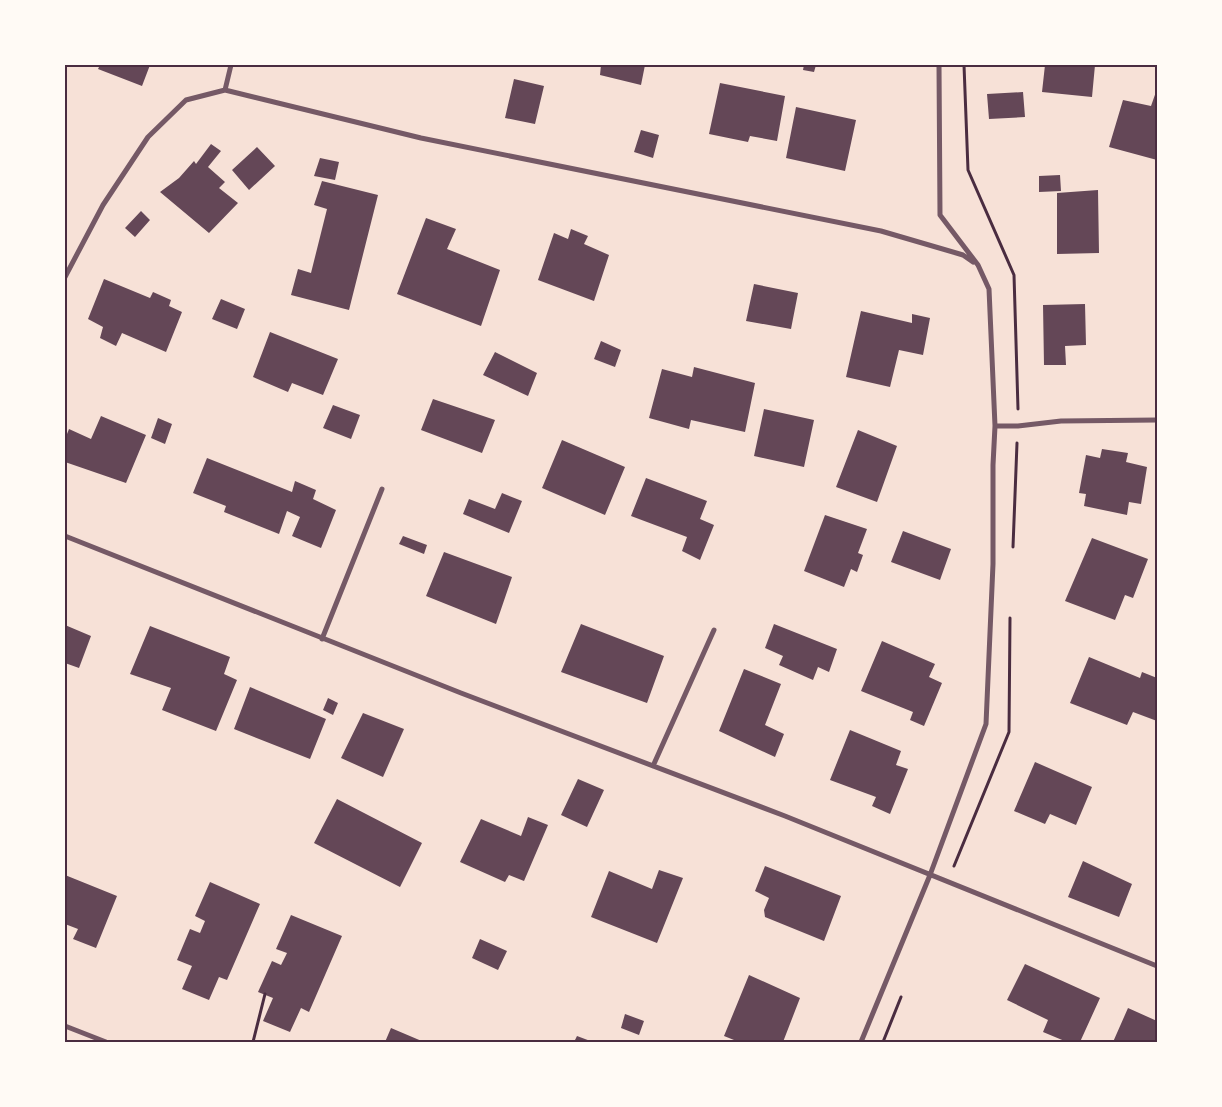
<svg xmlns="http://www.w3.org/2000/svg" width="1222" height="1107" viewBox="0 0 1222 1107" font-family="Helvetica,sans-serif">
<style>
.building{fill:#644757}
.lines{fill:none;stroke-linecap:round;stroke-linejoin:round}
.path{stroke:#4a2c40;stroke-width:3}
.minor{stroke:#755966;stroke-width:5}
.neatline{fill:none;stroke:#4a2c40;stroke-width:2}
</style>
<rect width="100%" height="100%" fill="#f7e1d7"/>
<path class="building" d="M 100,65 L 150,65 L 142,86 L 98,69 Z
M 601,65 L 645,65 L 641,85 L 600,75 Z
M 804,65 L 816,65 L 814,72 L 803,70 Z
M 1045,65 L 1095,65 L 1092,97 L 1042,92 Z
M 514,79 L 544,86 L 535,124 L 505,118 Z
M 720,83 L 785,96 L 777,141 L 750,136 L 748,142 L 709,134 Z
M 1157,89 L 1157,160 L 1109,147 L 1123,100 L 1151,106 Z
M 1023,92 L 1025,117 L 989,119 L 987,94 Z
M 796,107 L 856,120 L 845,171 L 786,158 Z
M 641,130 L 659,135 L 653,158 L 634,152 Z
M 211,144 L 221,151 L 208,167 L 225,182 L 219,188 L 238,203 L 209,233 L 160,192 L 179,178 L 194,161 L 196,164 Z
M 257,147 L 275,166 L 249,190 L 232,170 Z
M 320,158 L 339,162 L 335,180 L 314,176 Z
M 1060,175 L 1061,191 L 1039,192 L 1039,176 Z
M 322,181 L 378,195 L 349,310 L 291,295 L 298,269 L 311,273 L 327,209 L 314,205 Z
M 1098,190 L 1099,253 L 1057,254 L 1057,193 Z
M 141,211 L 150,220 L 135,237 L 125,228 Z
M 426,218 L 456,229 L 447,249 L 500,270 L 481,326 L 397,294 Z
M 571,229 L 588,236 L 584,244 L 609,255 L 594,301 L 538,280 L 554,233 L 568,239 Z
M 104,279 L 150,298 L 153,292 L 171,300 L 169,306 L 182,312 L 166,352 L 122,333 L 116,346 L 100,338 L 103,327 L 88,319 Z
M 754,284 L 798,293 L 791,329 L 746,321 Z
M 221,299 L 245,309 L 237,329 L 212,319 Z
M 1085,304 L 1086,345 L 1065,346 L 1066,365 L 1044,365 L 1043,305 Z
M 861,311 L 912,323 L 912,314 L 930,318 L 923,355 L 899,350 L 890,387 L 846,377 Z
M 270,332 L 338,359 L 323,395 L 292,383 L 288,392 L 253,377 Z
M 601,341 L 621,350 L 615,367 L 594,359 Z
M 495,352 L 537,373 L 528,396 L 483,375 Z
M 694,367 L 755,383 L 745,432 L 691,420 L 689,429 L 649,418 L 662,369 L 692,377 Z
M 433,399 L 495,420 L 482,453 L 421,430 Z
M 333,405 L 360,415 L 351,439 L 323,428 Z
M 764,409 L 814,420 L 804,467 L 754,456 Z
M 101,416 L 146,435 L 126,483 L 65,462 L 65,439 L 69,429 L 91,439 Z
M 158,418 L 172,424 L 165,444 L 151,438 Z
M 858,430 L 897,446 L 877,502 L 836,487 Z
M 562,440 L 625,467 L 605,515 L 542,488 Z
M 1102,449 L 1128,453 L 1126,462 L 1147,467 L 1141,504 L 1129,502 L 1127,515 L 1084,506 L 1086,494 L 1079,493 L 1086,455 L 1100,458 Z
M 207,458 L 292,492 L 295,481 L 316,490 L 313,499 L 336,510 L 321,548 L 292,536 L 300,517 L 287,511 L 279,534 L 224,512 L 226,506 L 193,493 Z
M 646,478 L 707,501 L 700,519 L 714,525 L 700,560 L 682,551 L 687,537 L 631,516 Z
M 502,493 L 522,501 L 509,533 L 463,514 L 469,499 L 495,509 Z
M 825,515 L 867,529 L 858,553 L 863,555 L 857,572 L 851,569 L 844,587 L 804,571 Z
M 903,531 L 951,549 L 940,580 L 891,562 Z
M 403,536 L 427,545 L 424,554 L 399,544 Z
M 1092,538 L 1148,559 L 1133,598 L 1125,595 L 1115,620 L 1065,601 Z
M 444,552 L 512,577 L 496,624 L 426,596 Z
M 581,624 L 664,656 L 647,703 L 561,672 Z
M 774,624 L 837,649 L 829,672 L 818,667 L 813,680 L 779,665 L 783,656 L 765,648 Z
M 65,625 L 91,636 L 79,668 L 65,663 Z
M 150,626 L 230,657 L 224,674 L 237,680 L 216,731 L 162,710 L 171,688 L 130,674 Z
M 882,641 L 935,664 L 929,677 L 942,683 L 924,726 L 910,720 L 913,712 L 861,691 Z
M 1089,657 L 1140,678 L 1142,672 L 1157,678 L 1157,721 L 1133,712 L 1127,725 L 1070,703 Z
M 744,669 L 781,684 L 765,725 L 784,734 L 775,757 L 719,731 Z
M 250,687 L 326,719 L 310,759 L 234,729 Z
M 328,698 L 338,703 L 333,715 L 323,710 Z
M 363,713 L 404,729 L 383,777 L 341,758 Z
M 850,730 L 901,751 L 896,765 L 908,769 L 890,814 L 872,806 L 876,797 L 830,780 Z
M 1035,762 L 1092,787 L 1076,825 L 1050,814 L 1045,824 L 1014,811 Z
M 578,779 L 604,790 L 587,827 L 561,815 Z
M 337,799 L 422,843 L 400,887 L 314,843 Z
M 528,817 L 548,825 L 524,881 L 509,875 L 505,882 L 460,862 L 481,819 L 521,836 Z
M 1083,861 L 1132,884 L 1119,917 L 1068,897 Z
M 765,866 L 841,896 L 824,941 L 765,917 L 764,910 L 769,898 L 755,891 Z
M 659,870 L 683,878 L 657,943 L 591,917 L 609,871 L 652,889 Z
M 65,875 L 117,896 L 96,948 L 73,939 L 78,929 L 65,924 Z
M 210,882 L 260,904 L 227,980 L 219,977 L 209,1000 L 182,989 L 192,966 L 177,960 L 190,929 L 200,933 L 205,921 L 195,916 Z
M 291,915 L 342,936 L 309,1012 L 301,1008 L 290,1032 L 263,1021 L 273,998 L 258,992 L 272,961 L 281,965 L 287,953 L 276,949 Z
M 480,939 L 507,951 L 498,970 L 472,958 Z
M 1025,964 L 1100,998 L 1080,1042 L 1067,1042 L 1043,1032 L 1048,1020 L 1007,1000 Z
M 749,975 L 800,998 L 783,1042 L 739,1042 L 724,1036 Z
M 1128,1008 L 1157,1021 L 1157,1042 L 1113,1042 Z
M 625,1014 L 644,1021 L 639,1035 L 621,1028 Z
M 391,1028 L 424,1042 L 385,1042 Z
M 577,1036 L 593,1042 L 574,1042 Z"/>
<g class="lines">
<path class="path" d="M 964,65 L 968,170 L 1014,275 L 1018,409
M 1013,547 L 1017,443
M 954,866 L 1009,732 L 1010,618
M 253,1042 L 265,994
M 883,1042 L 901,997"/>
<path class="minor" d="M 225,90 L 421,138 L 881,231 L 963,255 L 973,262
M 65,277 L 103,205 L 148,137 L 186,100 L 225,90 L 231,65
M 995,426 L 1018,426 L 1061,421 L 1157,420
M 65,536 L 461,693 L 785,816 L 1157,966
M 322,639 L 382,489
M 653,766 L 714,630
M 65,1026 L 106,1042
M 861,1042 L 930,875 L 986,724 L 993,564 L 993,465 L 995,426 L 989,289 L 978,265 L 940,215 L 939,65"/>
</g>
<rect width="1222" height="1107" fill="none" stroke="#fffaf5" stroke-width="132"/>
<rect x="66" y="66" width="1090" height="975" class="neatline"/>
</svg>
